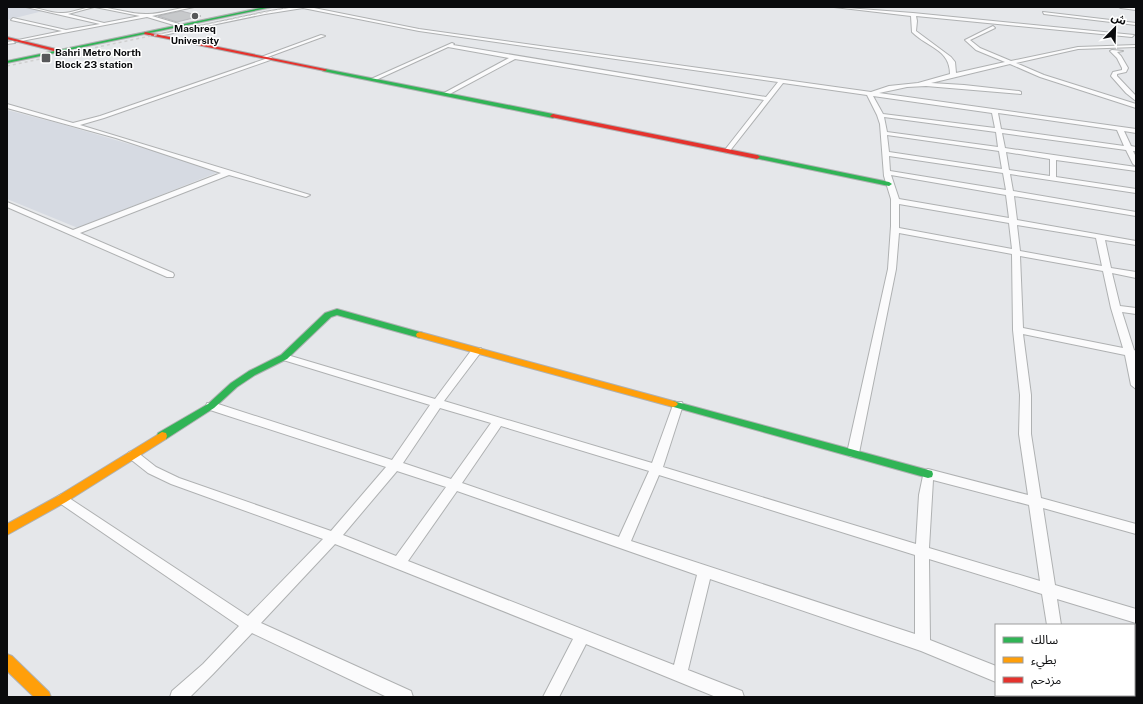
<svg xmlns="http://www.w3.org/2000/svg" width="1143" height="704" viewBox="0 0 1143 704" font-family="'Public Sans','Noto Sans Arabic',sans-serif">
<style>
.built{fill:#d6dae2}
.building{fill:#c7c9cb;stroke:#b7b8bb}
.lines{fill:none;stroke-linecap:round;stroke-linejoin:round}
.street-casing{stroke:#afb1b2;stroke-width:2}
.fast-casing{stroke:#afb1b2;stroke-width:2}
.slow-casing{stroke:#afb1b2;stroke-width:2}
.jam-casing{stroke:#afb1b2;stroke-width:2}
.street{fill:#fbfbfc;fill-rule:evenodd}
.fast{fill:#30b455;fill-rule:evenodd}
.slow{fill:#ff9f0a;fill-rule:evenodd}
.jam{fill:#e5322d;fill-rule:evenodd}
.rail{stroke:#d0d0d0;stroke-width:1.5;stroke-dasharray:3 3;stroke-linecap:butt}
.poi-dot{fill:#57585a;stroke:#fff;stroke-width:1.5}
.labels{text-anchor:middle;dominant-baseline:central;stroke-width:3;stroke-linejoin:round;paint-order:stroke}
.far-poi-label{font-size:10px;font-weight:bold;fill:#0a0b0d;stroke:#fff}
</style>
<rect width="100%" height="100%" fill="#e5e7ea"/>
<path class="built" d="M 7,7 L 20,7 L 43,11 L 7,20 Z
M 7,110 L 61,124 L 221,171 L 78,228 L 7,199 Z"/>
<path class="building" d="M 181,11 L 201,16 L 177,22 L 158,16 Z"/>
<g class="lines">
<defs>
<path id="street" d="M 26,7 C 38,7 52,14 63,13 C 74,13 83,7 94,7 L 68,14 L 104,23 L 140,16 L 95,7 C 112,7 131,15 148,14 C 163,14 178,7 194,7 L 152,16 L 179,24 L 177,26 L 147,17 L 16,42 L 18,40 L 62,31 L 11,20 L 13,18 L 66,30 L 100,24 Z
M 295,7 L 309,7 L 419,29 L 871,92 L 889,86 L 918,83 L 950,74 C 950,49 928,48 912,32 L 911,16 L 834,7 L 913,13 L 1134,35 L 1132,37 L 916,16 L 917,21 L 916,31 L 951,57 L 955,62 L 956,73 L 1005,62 L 976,50 L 965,40 L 993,26 L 995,28 L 970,40 L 980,48 L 1011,61 L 1078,47 L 1136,45 L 1136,47 L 1078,49 L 1016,63 L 1044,75 L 1136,104 L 1136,108 L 1040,77 L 1010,64 L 931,83 L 964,85 L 1019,91 L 1021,92 L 1021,94 L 926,86 L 907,87 L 879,93 L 1136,129 L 1136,133 L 1124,131 L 1131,146 L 1136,147 L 1136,151 L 1133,151 L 1136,157 L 1136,166 L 1133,164 L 1126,150 L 1002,133 L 1005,148 L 1136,167 L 1136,171 L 1056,160 L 1056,177 L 1136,189 L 1136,193 L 1010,174 L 1013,191 L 1136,212 L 1136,216 L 1014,196 L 1017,220 L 1136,241 L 1136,245 L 1105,240 L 1111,268 L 1136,272 L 1136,278 L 1112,273 L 1120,306 L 1136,308 L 1136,314 L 1122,312 L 1134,350 L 1136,351 L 1136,389 L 1131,385 L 1125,355 L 1023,334 L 1031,395 L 1031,434 L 1041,498 L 1136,524 L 1136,534 L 1043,508 L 1055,585 L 1136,609 L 1136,623 L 1057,599 L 1061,625 L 1047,625 L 1042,594 L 929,559 L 930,640 L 996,666 L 996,682 L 921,651 L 710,579 L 688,670 L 742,691 L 744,697 L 716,697 L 586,644 L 559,697 L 543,697 L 573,639 L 335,544 L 261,623 L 411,691 L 413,697 L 387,697 L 252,633 L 213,674 L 190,697 L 170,697 L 172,691 L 203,664 L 239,626 L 58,502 L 56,499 L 58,496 L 62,494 L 66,496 L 248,616 L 323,539 L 171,484 L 148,473 L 129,458 L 127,455 L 129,452 L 133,451 L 137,452 L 156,467 L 179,478 L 331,531 L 386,467 L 207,409 L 206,406 L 207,403 L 215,403 L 392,460 L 430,405 L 280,359 L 279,357 L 284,354 L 435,399 L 473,348 L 481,348 L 482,350 L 481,352 L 444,401 L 652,463 L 673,405 L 674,402 L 682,402 L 683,405 L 663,467 L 916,544 L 919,495 L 924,471 L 928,469 L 1028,495 L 1019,434 L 1020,395 L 1013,330 L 1012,254 L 899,233 L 896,269 L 859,453 L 857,456 L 853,457 L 849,456 L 847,453 L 888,269 L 891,226 L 891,199 L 884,176 L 880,124 L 877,115 L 867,95 L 783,83 L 729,152 L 727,153 L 724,151 L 764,100 L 515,59 L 446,96 L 444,95 L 444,93 L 509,58 L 448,47 L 376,80 L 371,79 L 452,43 L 454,44 L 453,45 L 766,97 L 778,82 L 419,31 L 303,8 L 265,14 L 159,36 L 157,35 L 265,12 ZM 873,96 L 992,113 L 995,128 L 883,114 ZM 998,113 L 1117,130 L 1124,146 L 1001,129 ZM 884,117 L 996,132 L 998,147 L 887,132 ZM 887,135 L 999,151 L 1002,169 L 889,152 ZM 1006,152 L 1050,159 L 1050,176 L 1009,170 ZM 889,156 L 1003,173 L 1006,190 L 890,171 ZM 891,175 L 1006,195 L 1009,218 L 899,199 ZM 899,204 L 1009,223 L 1012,249 L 899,228 ZM 1017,225 L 1096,238 L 1102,266 L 1020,251 ZM 1020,256 L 1103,271 L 1111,308 L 1123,348 L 1023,328 ZM 440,408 L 491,423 L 451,479 L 403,463 ZM 501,426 L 649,471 L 619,537 L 462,483 ZM 397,471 L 446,487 L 396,556 L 343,535 ZM 659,475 L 915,555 L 915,634 L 631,541 ZM 933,480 L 1029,505 L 1040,581 L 929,548 ZM 457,491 L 697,575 L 674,665 L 408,561 Z
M 1119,7 L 1136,8 L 1136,10 L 1121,8 Z
M 1043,12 L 1136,23 L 1136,25 L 1044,14 Z
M 321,35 L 325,36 L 265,58 L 261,57 Z
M 13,41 L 15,43 L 7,44 L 7,42 Z
M 1112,50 L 1123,51 L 1117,52 L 1121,56 L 1128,68 L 1126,72 L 1117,74 L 1117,76 L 1136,96 L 1136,101 L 1126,93 L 1111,76 L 1113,72 L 1122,70 L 1122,68 L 1117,58 L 1110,51 Z
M 271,57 L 273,59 L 104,118 L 80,125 L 310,195 L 306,197 L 229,175 L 80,233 L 173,273 L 174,275 L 173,277 L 167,277 L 7,207 L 7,202 L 73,230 L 221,173 L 116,138 L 7,108 L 7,104 L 73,123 L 100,116 Z
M 1054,695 L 1070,695 L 1070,697 L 1054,697 Z"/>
<path id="fast" d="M 265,7 L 272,7 L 7,63 L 7,61 Z
M 325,69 L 553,114 L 556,116 L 553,118 L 323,71 Z
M 757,155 L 889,182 L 892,184 L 889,186 L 755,158 L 755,156 Z
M 337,309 L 423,333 L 424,335 L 420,338 L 337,315 L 331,317 L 287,359 L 255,375 L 237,387 L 214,408 L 166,439 L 158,439 L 157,436 L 158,433 L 208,404 L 231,383 L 249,371 L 281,355 L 325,313 Z
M 673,401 L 928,470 L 932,471 L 933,474 L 932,477 L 928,478 L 670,406 L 668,404 L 670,402 Z"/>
<path id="slow" d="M 420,332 L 673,401 L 676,402 L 678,404 L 676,406 L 673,407 L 417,337 L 416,335 L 417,333 Z
M 162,432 L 166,433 L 167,436 L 166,439 L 66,502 L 7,535 L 7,524 L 58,496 Z
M 7,654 L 12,656 L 49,692 L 51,697 L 34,697 L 7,671 Z"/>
<path id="jam" d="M 145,32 L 325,69 L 327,70 L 325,71 L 144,34 Z
M 7,37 L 56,49 L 56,50 L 54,51 L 7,39 Z
M 553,114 L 757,155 L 760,157 L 757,159 L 551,117 L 550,116 Z"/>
</defs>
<use href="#street" class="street-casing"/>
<use href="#fast" class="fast-casing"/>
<use href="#slow" class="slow-casing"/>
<use href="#jam" class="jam-casing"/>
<use href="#street" class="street"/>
<use href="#fast" class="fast"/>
<use href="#slow" class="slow"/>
<use href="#jam" class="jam"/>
<path class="rail" d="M 7,66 L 289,7"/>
</g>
<g class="poi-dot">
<circle cx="195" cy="16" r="4"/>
<rect x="41" y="53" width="10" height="10" rx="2"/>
</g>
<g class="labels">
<g class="far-poi-label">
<text x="195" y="28">Mashreq<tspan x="195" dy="12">University</tspan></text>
<text x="55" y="52" text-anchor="start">Bahri Metro North<tspan x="55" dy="12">Block 23 station</tspan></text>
</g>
</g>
<rect width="1143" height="704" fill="none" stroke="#0a0b0d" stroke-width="16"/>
<rect x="995" y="624" width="140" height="72" fill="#ffffff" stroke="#9d9d9e"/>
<rect x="1003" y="637" width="20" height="6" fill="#30b455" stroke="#9d9d9e"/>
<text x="1031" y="644" font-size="12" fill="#0a0b0d">سالك</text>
<rect x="1003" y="657" width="20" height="6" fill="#ff9f0a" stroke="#9d9d9e"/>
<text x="1031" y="664" font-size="12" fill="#0a0b0d">بطيء</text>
<rect x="1003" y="677" width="20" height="6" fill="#e5322d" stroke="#9d9d9e"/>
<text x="1031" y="684" font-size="12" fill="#0a0b0d">مزدحم</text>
<g transform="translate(1115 28) rotate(23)" stroke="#ffffff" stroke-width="3" paint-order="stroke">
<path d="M0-3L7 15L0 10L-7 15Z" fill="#0a0b0d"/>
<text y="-6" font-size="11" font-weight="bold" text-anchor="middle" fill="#0a0b0d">ش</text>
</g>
</svg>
